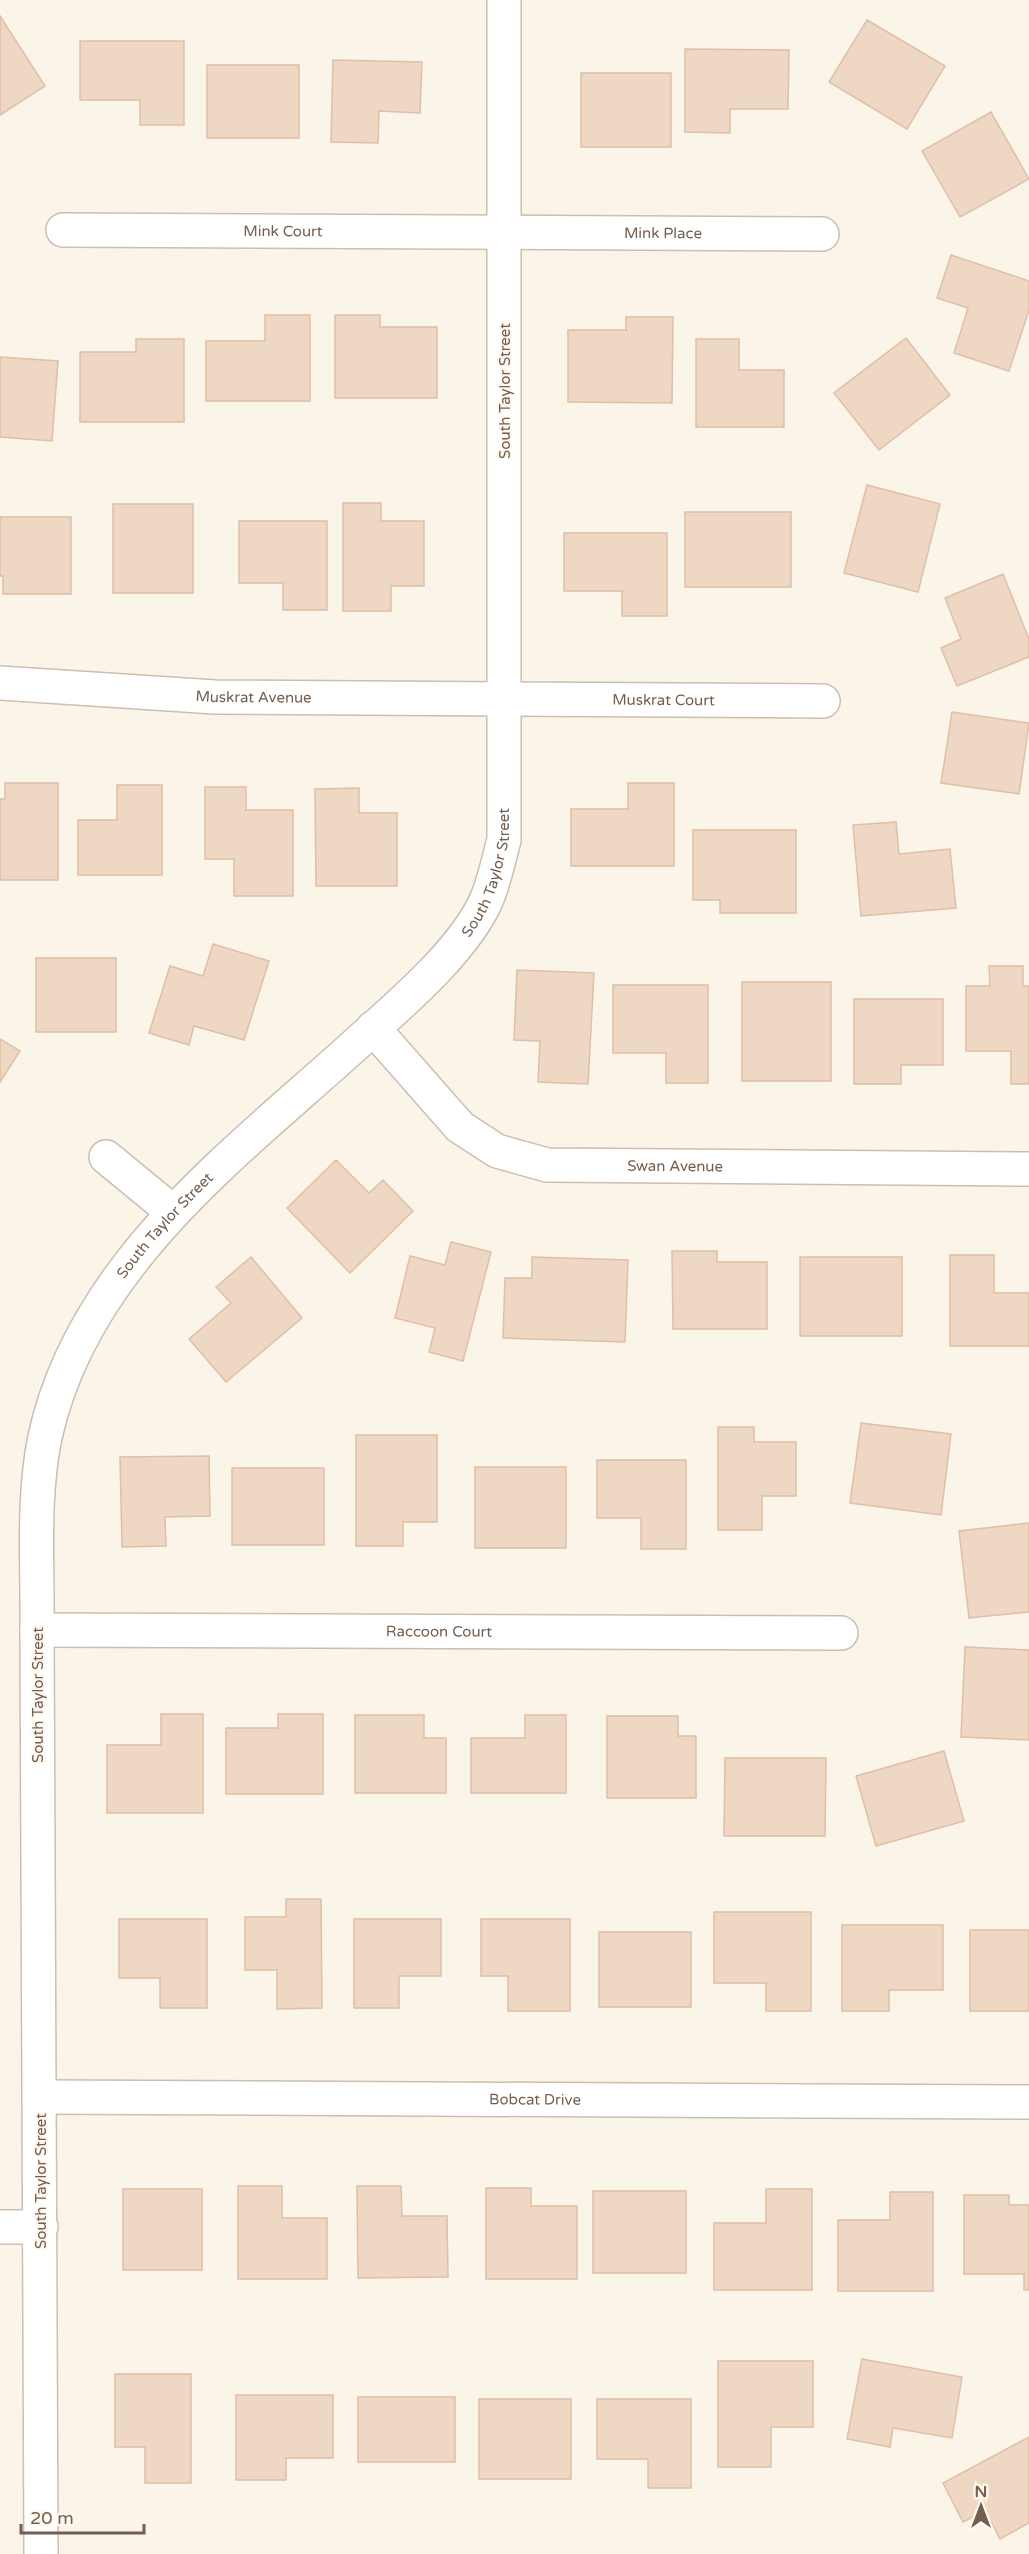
<svg xmlns="http://www.w3.org/2000/svg" width="1029" height="2554" viewBox="0 0 1029 2554" font-family="'Varela Round',sans-serif">
<style>
.building{fill:#eed7c3;stroke:#dfbfa5;stroke-width:1.5}
.lines{fill:none;stroke-linecap:round;stroke-linejoin:round}
.minor-casing{stroke:#ccbeb0;stroke-width:36}
.minor{stroke:#fff;stroke-width:33}
.labels{text-anchor:middle;dominant-baseline:central;stroke-width:4.5;stroke-linejoin:round;paint-order:stroke}
.street-label{font-size:15px;fill:#735e4f;stroke:#fef9f0}
</style>
<rect width="100%" height="100%" fill="#fbf5e9"/>
<path class="building" d="M 0,16 L 45,86 L 0,115 Z
M 867,20 L 945,66 L 907,129 L 829,82 Z
M 80,41 L 184,41 L 184,125 L 140,125 L 140,100 L 80,100 Z
M 685,49 L 789,50 L 788,109 L 730,109 L 730,133 L 685,132 Z
M 333,60 L 422,62 L 420,113 L 379,111 L 378,143 L 331,142 Z
M 207,65 L 299,65 L 299,138 L 207,138 Z
M 581,73 L 671,73 L 671,147 L 581,147 Z
M 991,112 L 1029,179 L 960,217 L 922,151 Z
M 951,255 L 1029,281 L 1029,310 L 1009,371 L 954,353 L 968,308 L 937,298 Z
M 265,315 L 310,315 L 310,401 L 206,401 L 206,341 L 265,341 Z
M 335,315 L 380,315 L 380,327 L 437,327 L 437,398 L 335,398 Z
M 626,317 L 673,317 L 672,403 L 568,402 L 568,330 L 626,330 Z
M 906,338 L 950,395 L 879,450 L 834,393 Z
M 136,339 L 184,339 L 184,422 L 80,422 L 80,352 L 136,352 Z
M 696,339 L 739,339 L 739,370 L 784,370 L 784,427 L 696,427 Z
M 0,357 L 58,361 L 52,441 L 0,437 Z
M 867,485 L 940,504 L 918,592 L 844,573 Z
M 343,503 L 381,503 L 381,521 L 424,521 L 424,586 L 391,586 L 391,611 L 343,611 Z
M 113,504 L 193,504 L 193,593 L 113,593 Z
M 685,512 L 791,512 L 791,587 L 685,587 Z
M 0,517 L 71,517 L 71,594 L 3,594 L 3,576 L 0,576 Z
M 239,521 L 327,521 L 327,610 L 283,610 L 283,583 L 239,583 Z
M 564,533 L 667,533 L 667,616 L 622,616 L 622,591 L 564,591 Z
M 1003,574 L 1029,639 L 1029,657 L 957,686 L 941,648 L 961,639 L 945,598 Z
M 952,712 L 1029,723 L 1019,794 L 941,783 Z
M 5,783 L 58,783 L 58,880 L 0,880 L 0,799 L 5,799 Z
M 628,783 L 674,783 L 674,866 L 571,866 L 571,809 L 628,809 Z
M 117,785 L 162,785 L 162,875 L 78,875 L 78,820 L 117,820 Z
M 205,787 L 246,787 L 246,810 L 293,810 L 293,896 L 234,896 L 234,859 L 205,859 Z
M 359,788 L 359,813 L 397,813 L 397,886 L 316,886 L 315,789 Z
M 896,822 L 899,854 L 950,849 L 956,908 L 861,916 L 853,825 Z
M 693,830 L 796,830 L 796,913 L 720,913 L 720,900 L 693,900 Z
M 213,944 L 269,961 L 244,1040 L 194,1026 L 189,1045 L 149,1033 L 170,966 L 203,976 Z
M 36,958 L 116,958 L 116,1032 L 36,1032 Z
M 989,966 L 1023,966 L 1023,986 L 1029,986 L 1029,1084 L 1011,1084 L 1011,1051 L 966,1051 L 966,986 L 990,986 Z
M 517,970 L 594,973 L 588,1084 L 538,1082 L 540,1041 L 514,1040 Z
M 742,982 L 831,982 L 831,1081 L 742,1081 Z
M 613,985 L 708,985 L 708,1083 L 666,1083 L 666,1053 L 613,1053 Z
M 854,999 L 943,999 L 943,1065 L 901,1065 L 901,1084 L 854,1084 Z
M 0,1039 L 20,1051 L 0,1082 Z
M 336,1160 L 369,1193 L 383,1180 L 413,1211 L 350,1273 L 287,1208 Z
M 451,1242 L 491,1252 L 463,1361 L 429,1352 L 435,1328 L 395,1318 L 410,1256 L 445,1265 Z
M 672,1251 L 717,1251 L 717,1262 L 767,1262 L 767,1329 L 673,1329 Z
M 950,1255 L 994,1255 L 994,1293 L 1029,1293 L 1029,1346 L 950,1346 Z
M 251,1257 L 302,1318 L 226,1382 L 189,1339 L 231,1303 L 216,1287 Z
M 532,1257 L 628,1260 L 625,1342 L 503,1338 L 505,1278 L 532,1278 Z
M 800,1257 L 902,1257 L 902,1336 L 800,1336 Z
M 861,1423 L 951,1434 L 941,1515 L 850,1503 Z
M 718,1427 L 754,1427 L 754,1442 L 796,1442 L 796,1496 L 762,1496 L 762,1530 L 718,1530 Z
M 356,1435 L 437,1435 L 437,1522 L 403,1522 L 403,1546 L 356,1546 Z
M 209,1456 L 210,1516 L 165,1517 L 166,1546 L 122,1547 L 120,1457 Z
M 597,1460 L 686,1460 L 686,1549 L 641,1549 L 641,1518 L 597,1518 Z
M 475,1467 L 566,1467 L 566,1548 L 475,1548 Z
M 232,1468 L 324,1468 L 324,1545 L 232,1545 Z
M 1029,1523 L 1029,1612 L 969,1618 L 959,1531 Z
M 965,1647 L 1029,1650 L 1029,1740 L 961,1737 Z
M 161,1714 L 203,1714 L 203,1813 L 107,1813 L 107,1745 L 161,1745 Z
M 278,1714 L 323,1714 L 323,1794 L 226,1794 L 226,1728 L 278,1728 Z
M 355,1715 L 424,1715 L 424,1738 L 446,1738 L 446,1793 L 355,1793 Z
M 525,1715 L 566,1715 L 566,1793 L 471,1793 L 471,1738 L 525,1738 Z
M 607,1716 L 678,1716 L 678,1736 L 696,1736 L 696,1798 L 607,1798 Z
M 944,1751 L 964,1821 L 876,1846 L 856,1776 Z
M 725,1758 L 826,1758 L 825,1836 L 724,1836 Z
M 286,1899 L 321,1899 L 322,2008 L 277,2009 L 277,1970 L 245,1970 L 245,1917 L 286,1917 Z
M 714,1912 L 811,1912 L 811,2011 L 766,2011 L 766,1983 L 714,1983 Z
M 119,1919 L 207,1919 L 207,2008 L 160,2008 L 160,1978 L 119,1978 Z
M 354,1919 L 441,1919 L 441,1976 L 399,1976 L 399,2008 L 354,2008 Z
M 481,1919 L 570,1919 L 570,2011 L 508,2011 L 508,1976 L 481,1976 Z
M 842,1925 L 943,1925 L 943,1990 L 889,1990 L 889,2011 L 842,2011 Z
M 970,1930 L 1029,1930 L 1029,2011 L 970,2011 Z
M 599,1932 L 691,1932 L 691,2007 L 599,2007 Z
M 238,2186 L 282,2186 L 282,2218 L 327,2218 L 327,2279 L 238,2279 Z
M 357,2186 L 401,2186 L 402,2216 L 447,2216 L 448,2277 L 358,2278 Z
M 486,2188 L 531,2188 L 531,2206 L 577,2206 L 577,2279 L 486,2279 Z
M 123,2189 L 202,2189 L 202,2270 L 123,2270 Z
M 766,2189 L 812,2189 L 812,2290 L 714,2290 L 714,2223 L 766,2223 Z
M 593,2191 L 686,2191 L 686,2273 L 593,2273 Z
M 890,2192 L 933,2192 L 933,2291 L 838,2291 L 838,2220 L 890,2220 Z
M 964,2195 L 1009,2195 L 1009,2205 L 1029,2205 L 1029,2290 L 1024,2290 L 1024,2274 L 964,2274 Z
M 862,2359 L 962,2377 L 952,2438 L 893,2428 L 890,2447 L 847,2439 Z
M 718,2361 L 813,2361 L 813,2427 L 771,2427 L 771,2467 L 718,2467 Z
M 115,2374 L 191,2374 L 191,2483 L 145,2483 L 145,2447 L 115,2447 Z
M 236,2395 L 333,2395 L 333,2458 L 286,2458 L 286,2480 L 236,2480 Z
M 358,2397 L 455,2397 L 455,2462 L 358,2462 Z
M 479,2399 L 571,2399 L 571,2479 L 479,2479 Z
M 597,2399 L 691,2399 L 691,2488 L 648,2488 L 648,2459 L 597,2459 Z
M 1029,2437 L 1029,2523 L 1000,2539 L 985,2511 L 963,2522 L 943,2483 Z"/>
<g class="lines">
<defs>
<g id="minor">
<path id="s1" d="M 63,230 L 822,234"/>
<path id="s2" d="M 0,683 L 215,697 L 823,701"/>
<path id="s3" d="M 373,1028 L 460,1127 L 497,1151 L 547,1165 L 1029,1169"/>
<path d="M 106,1157 L 173,1212"/>
<path id="s4" d="M 37,1630 L 841,1633"/>
<path id="s5" d="M 40,2097 L 1029,2102"/>
<path d="M 0,2227 L 41,2227"/>
<path id="s6" d="M 41,2554 L 37,1630 C 38,1567 32,1500 45,1437 C 82,1267 231,1157 354,1046 C 397,1007 467,949 488,896 C 495,878 499,858 504,840 L 504,0"/>
</g>
</defs>
<use href="#minor" class="minor-casing"/>
<use href="#minor" class="minor"/>
</g>
<g class="labels">
<g class="street-label">
<text stroke="none"><textPath href="#s1" startOffset="220">Mink Court</textPath></text>
<text stroke="none"><textPath href="#s1" startOffset="600">Mink Place</textPath></text>
<text transform="translate(505 391) rotate(-90)">South Taylor Street</text>
<text stroke="none"><textPath href="#s2" startOffset="254">Muskrat Avenue</textPath></text>
<text stroke="none"><textPath href="#s2" startOffset="664">Muskrat Court</textPath></text>
<text stroke="none"><textPath href="#s6" startOffset="1850">South Taylor Street</textPath></text>
<text stroke="none"><textPath href="#s3" startOffset="356">Swan Avenue</textPath></text>
<text stroke="none"><textPath href="#s6" startOffset="1364">South Taylor Street</textPath></text>
<text stroke="none"><textPath href="#s4" startOffset="402">Raccoon Court</textPath></text>
<text transform="translate(38 1695) rotate(-90)">South Taylor Street</text>
<text stroke="none"><textPath href="#s5" startOffset="495">Bobcat Drive</textPath></text>
<text transform="translate(41 2181) rotate(-90)">South Taylor Street</text>
</g>
</g>
<g transform="translate(981 2506)" stroke="#fef9f0" stroke-width="4.5" paint-order="stroke">
<path d="M0-4.5L10 22L0 15L-10 22Z" fill="#735e4f"/>
<text y="-9" font-size="16" font-weight="bold" text-anchor="middle" fill="#735e4f">N</text>
</g>
<path d="M21 2524v9h123v-9" fill="none" stroke="#735e4f" stroke-width="3"/>
<text x="30" y="2524" font-size="18" fill="#735e4f" stroke="#fef9f0" stroke-width="4.5" paint-order="stroke">20 m</text>
</svg>
